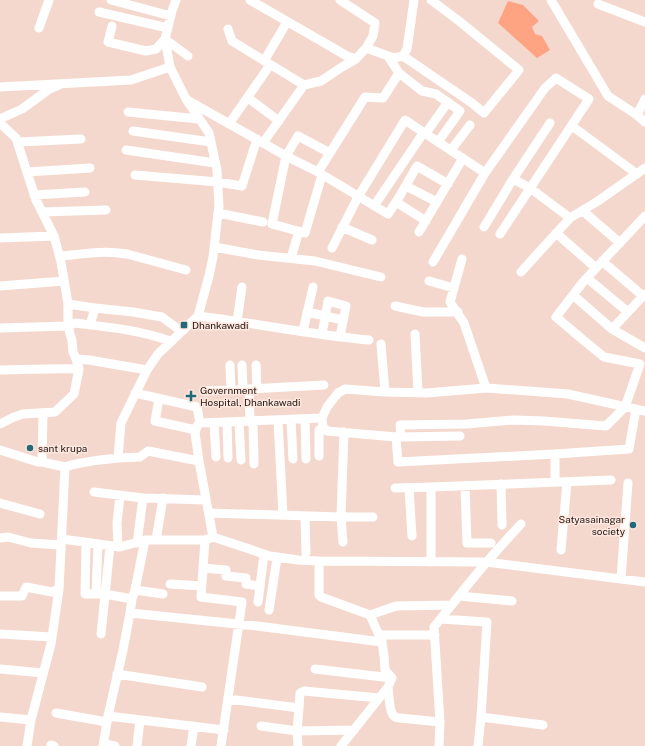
<svg xmlns="http://www.w3.org/2000/svg" width="645" height="746" viewBox="0 0 645 746" font-family="'Public Sans',sans-serif">
<style>
.green{fill:#fea482}
.lines{fill:none;stroke-linecap:round;stroke-linejoin:round}
.minor{stroke:#fff;stroke-width:9}
.poi-dot{fill:#236978;stroke:#fee7de;stroke-width:1.5}
.labels{text-anchor:middle;dominant-baseline:central;stroke-width:3;stroke-linejoin:round;paint-order:stroke}
.poi-label{font-size:10px;fill:#211713;stroke:#fee7de;text-anchor:start}
</style>
<rect width="100%" height="100%" fill="#f5d8cd"/>
<path class="green" d="M 508,1 L 523,5 L 539,21 L 532,27 L 535,34 L 542,36 L 550,50 L 537,58 L 498,23 Z"/>
<g class="lines">
<path class="minor" d="M 111,0 L 171,16
M 250,0 L 347,56 L 356,59 L 366,48 L 373,36 L 375,23 L 340,0
M 551,0 L 608,96 L 637,115 L 645,122
M 598,4 L 645,22
M 99,12 L 168,28
M 112,26 L 108,42 L 146,51 L 156,49 L 165,39 L 188,56
M 39,28 L 49,0
M 228,29 L 232,41 L 304,85
M 366,48 L 394,58 L 403,56 L 407,49 L 414,0
M 403,56 L 472,103 L 484,113 L 519,70 L 459,21 L 431,0
M 264,61 L 287,22
M 399,73 L 422,91 L 436,94 L 460,111 L 438,142
M 0,87 L 131,80 L 170,67
M 248,98 L 279,121
M 187,100 L 286,156 L 318,172 L 388,214 L 398,199 L 417,166 L 448,184
M 128,112 L 199,119
M 637,115 L 645,99
M 0,119 L 22,109 L 48,90 L 59,85
M 0,123 L 16,138 L 36,200 L 54,236
M 229,124 L 270,65
M 572,126 L 637,174
M 133,131 L 211,142
M 426,133 L 448,102
M 18,142 L 81,139
M 263,143 L 304,85 L 321,81 L 342,67 L 356,59
M 126,150 L 215,163
M 451,150 L 470,125
M 27,172 L 90,168
M 318,172 L 365,97 L 383,98 L 399,73 L 388,56
M 135,175 L 218,182 L 242,186 L 257,139
M 322,175 L 305,233 L 272,224 L 286,156 L 298,136 L 330,153
M 513,179 L 530,188 L 570,218
M 406,186 L 437,202
M 34,195 L 85,192
M 396,202 L 426,221
M 374,206 L 424,132
M 583,211 L 620,243
M 42,212 L 106,210
M 218,213 L 263,222
M 342,227 L 372,240
M 484,227 L 513,179 L 550,123
M 419,232 L 463,158
M 556,233 L 596,268
M 0,238 L 54,236 L 61,262 L 68,304 L 68,326 L 72,341 L 73,352 L 76,359 L 89,360 L 147,370
M 214,247 L 258,255 L 315,261 L 381,277
M 332,248 L 358,197 L 405,120 L 485,173
M 60,256 C 82,254 104,250 127,254 L 186,270
M 291,258 L 299,231
M 462,259 L 450,302 L 464,323 L 486,388
M 602,261 L 643,296
M 433,262 L 485,173 L 545,88 L 556,78 L 589,99 L 500,234
M 521,272 L 570,218 L 598,201 L 645,168
M 587,278 L 628,312
M 429,281 L 454,288
M 0,286 L 64,281
M 573,295 L 612,329 L 645,348
M 68,304 L 95,308 L 90,325
M 395,306 L 423,312 L 458,312
M 95,308 L 133,312 L 162,317 L 181,331
M 307,312 L 343,320
M 198,316 C 255,323 312,335 369,340
M 237,321 L 242,287
M 0,328 L 68,326 L 75,323 C 107,327 140,330 170,341
M 612,329 L 645,294
M 303,331 L 313,287
M 322,334 L 328,301 L 346,306 L 340,337
M 415,334 L 418,392
M 381,344 L 385,392
M 230,365 L 231,390 L 249,389
M 242,365 L 243,389
M 256,365 L 257,388
M 0,370 C 26,370 53,368 79,369
M 204,391 L 231,390
M 135,393 L 197,407 L 200,423
M 159,399 L 155,421 L 196,430
M 636,409 L 629,449 L 555,454 L 398,462 L 396,437 L 401,437 L 400,425 L 466,424 L 514,420 L 544,421 L 606,426 L 625,407 L 640,364 L 604,357 L 582,339 L 556,317 L 583,282 L 645,216
M 305,419 L 306,459
M 278,420 L 283,515
M 291,420 L 293,459
M 250,421 L 249,389 L 324,385
M 253,421 L 254,464
M 227,422 L 228,458
M 239,422 L 241,460
M 200,423 L 322,418
M 200,423 L 197,426 L 195,433 L 199,461 L 213,537
M 214,423 L 216,457
M 0,424 L 14,417 L 23,414 L 55,412 L 74,394 L 79,369 L 76,359
M 396,437 L 327,431 L 323,427 L 322,418 L 327,407 L 338,393 L 345,389 L 385,392 L 427,393 L 486,388 L 568,394 L 645,411
M 401,437 L 460,436
M 0,450 L 38,462 L 42,462 L 43,413
M 319,456 L 319,430 L 323,427
M 118,458 L 140,457 L 148,451 L 199,461
M 42,462 L 65,467
M 65,467 C 82,461 100,460 118,458 L 121,423 L 147,370 L 158,354 L 198,316 L 209,276 L 213,257 L 218,213 L 219,207 L 217,170 L 209,133 L 186,99 L 170,67 L 165,39 L 172,11 L 176,0
M 555,482 L 555,454
M 501,484 L 502,525
M 465,486 L 467,543 L 491,543
M 431,487 L 431,562
M 395,488 L 431,487 L 611,480
M 409,488 L 412,536
M 94,492 L 143,498 L 206,500
M 0,503 L 40,514
M 209,513 L 341,517 L 373,517
M 305,516 L 306,553
M 0,538 L 8,537 L 31,543 L 61,545
M 62,539 L 120,547 L 145,540 L 205,540 L 213,537 L 270,556 L 298,560 L 319,561 L 486,562 L 645,582
M 156,540 L 163,498
M 205,540 L 201,597 L 242,602 L 221,746
M 343,542 L 341,517 L 344,432
M 86,543 L 85,594 L 105,594 L 132,599
M 137,543 L 143,498
M 118,547 L 117,523 L 120,496
M 561,550 L 567,482
M 319,561 L 319,595 L 321,597 L 370,615 L 382,642 L 384,656 L 385,670 L 392,678
M 203,568 L 226,570 L 226,576 L 246,578 L 246,584 L 260,586
M 621,579 L 628,483
M 170,584 L 202,586
M 135,590 L 163,594
M 96,594 L 98,545
M 0,596 L 22,596 L 26,587 L 52,592 L 59,589
M 459,596 L 512,601
M 258,602 L 264,555
M 269,610 L 277,558
M 130,613 L 257,626 L 382,642
M 370,615 L 396,606 L 452,605
M 441,619 L 487,622 L 481,717 L 478,746
M 0,634 L 52,637
M 101,634 L 110,546
M 379,635 L 435,635
M 0,669 L 43,673
M 315,669 L 392,678
M 117,674 L 202,687
M 388,687 C 389,693 389,712 394,716 C 396,718 398,718 400,718 L 440,722
M 228,699 L 299,708 L 300,693 L 304,691 L 379,698
M 56,713 L 107,722
M 108,716 L 224,730
M 0,717 L 31,720
M 481,717 L 543,725
M 261,726 L 297,731 L 354,730
M 104,744 L 115,746
M 51,745 L 54,746
M 27,746 L 31,720 L 51,644 L 59,589 L 65,467
M 103,746 L 108,716 L 123,650 L 130,613 L 132,599 L 135,590 L 145,540
M 137,746 L 140,720
M 191,746 L 194,726
M 298,746 L 297,731 L 299,708
M 341,746 L 388,687 L 392,678
M 439,746 L 440,722 L 434,627 C 451,606 468,584 485,564 C 497,550 509,537 521,524"/>
</g>
<g class="poi-dot">
<rect x="180" y="321" width="8" height="8" rx="2"/>
<path d="M189 390h4v4h4v4h-4v4h-4v-4h-4v-4h4z"/>
<circle cx="30" cy="448" r="4"/>
<circle cx="633" cy="525" r="4"/>
</g>
<g class="labels">
<g class="poi-label">
<text x="192" y="325">Dhankawadi</text>
<text x="200" y="390">Government<tspan x="200" dy="12">Hospital, Dhankawadi</tspan></text>
<text x="38" y="448">sant krupa</text>
<text x="625" y="519" text-anchor="end">Satyasainagar<tspan x="625" dy="12">society</tspan></text>
</g>
</g>
</svg>
